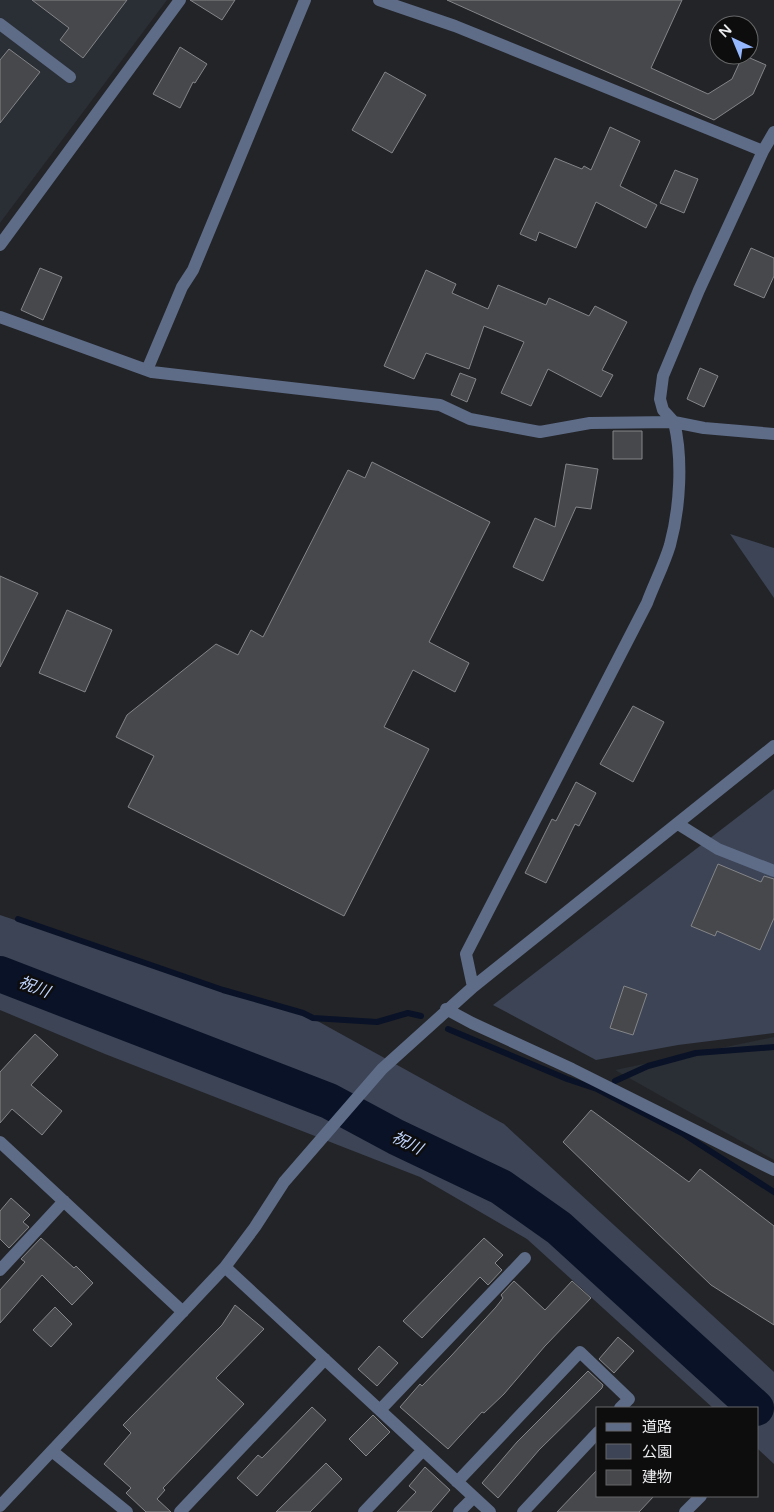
<svg xmlns="http://www.w3.org/2000/svg" width="774" height="1512" viewBox="0 0 774 1512" font-family="'Varela Round','Noto Sans JP',sans-serif">
<style>
.built{fill:#2a2e35}
.green{fill:#3c4456}
.lines{fill:none;stroke-linecap:round;stroke-linejoin:round}
.stream{stroke:#091227;stroke-width:6}
.river{stroke:#091227;stroke-width:36}
.building{fill:#47484b;stroke:#848588}
.minor{stroke:#5e6c88;stroke-width:12}
.labels{text-anchor:middle;dominant-baseline:central;stroke-width:5;stroke-linejoin:round;paint-order:stroke}
.water-label{font-size:16px;font-style:italic;fill:#c1d5fd;stroke:#0d0d0e}
</style>
<rect width="100%" height="100%" fill="#232427"/>
<path class="built" d="M 0,0 L 167,0 L 0,223 Z
M 774,1037 L 774,1160 L 615,1070 Z"/>
<path class="green" d="M 730,534 L 774,548 L 774,598 Z
M 774,789 L 774,1033 L 678,1045 L 596,1060 L 493,1005 Z
M 0,915 L 252,1000 L 303,1013 L 504,1124 L 774,1372 L 774,1464 L 758,1449 L 758,1408 L 713,1408 L 527,1239 L 420,1177 L 105,1054 L 0,1010 Z"/>
<g class="lines">
<path class="stream" d="M 18,919 L 223,990 L 303,1013 L 313,1018 L 377,1022 L 408,1013 L 421,1016
M 448,1029 L 567,1079 L 597,1089 L 682,1133 L 774,1192
M 615,1081 L 648,1066 L 696,1053 L 774,1047"/>
<path class="river" d="M 0,974 L 329,1101 L 396,1137 L 501,1187 L 559,1228 L 756,1408"/>
</g>
<path class="building" d="M 32,0 L 127,0 L 83,58 L 60,40 L 69,28 Z
M 190,0 L 235,0 L 222,20 Z
M 447,0 L 682,0 L 651,68 L 708,94 L 732,79 L 743,55 L 766,65 L 753,94 L 714,120 Z
M 180,47 L 207,64 L 195,83 L 193,82 L 180,108 L 153,94 Z
M 9,49 L 40,72 L 0,123 L 0,60 Z
M 385,72 L 426,95 L 392,153 L 352,130 Z
M 610,127 L 640,141 L 620,186 L 657,205 L 646,228 L 596,202 L 576,248 L 539,232 L 536,241 L 520,234 L 555,158 L 582,169 L 584,166 L 591,170 Z
M 675,170 L 698,179 L 684,213 L 660,203 Z
M 751,248 L 774,258 L 774,276 L 764,298 L 734,285 Z
M 40,268 L 62,277 L 43,320 L 21,310 Z
M 426,270 L 456,284 L 452,293 L 488,309 L 498,285 L 546,305 L 549,298 L 589,316 L 595,306 L 627,322 L 602,370 L 613,375 L 601,397 L 548,369 L 531,406 L 501,393 L 524,342 L 484,326 L 469,369 L 426,353 L 414,379 L 384,366 Z
M 700,368 L 718,376 L 704,407 L 687,399 Z
M 460,373 L 476,379 L 467,402 L 451,395 Z
M 613,431 L 642,431 L 642,459 L 613,459 Z
M 372,462 L 490,522 L 429,642 L 469,663 L 455,692 L 413,670 L 384,727 L 429,749 L 344,916 L 128,807 L 154,756 L 116,737 L 127,715 L 216,644 L 238,655 L 251,630 L 263,637 L 348,470 L 365,478 Z
M 566,464 L 598,469 L 591,509 L 576,507 L 543,581 L 513,567 L 535,518 L 555,527 Z
M 0,576 L 38,593 L 0,667 Z
M 67,610 L 112,630 L 85,692 L 39,673 Z
M 633,706 L 664,722 L 633,782 L 600,764 Z
M 576,782 L 596,793 L 579,826 L 575,824 L 546,883 L 525,873 L 552,819 L 556,821 Z
M 718,864 L 761,882 L 764,876 L 774,879 L 774,918 L 760,950 L 717,931 L 715,936 L 691,926 Z
M 624,986 L 647,994 L 633,1035 L 610,1028 Z
M 35,1034 L 58,1055 L 31,1085 L 62,1111 L 42,1135 L 12,1109 L 0,1123 L 0,1072 Z
M 591,1110 L 689,1182 L 700,1169 L 774,1226 L 774,1325 L 711,1285 L 563,1142 Z
M 11,1198 L 30,1215 L 23,1222 L 29,1227 L 9,1248 L 0,1239 L 0,1211 Z
M 41,1238 L 74,1268 L 76,1266 L 93,1283 L 72,1305 L 42,1275 L 0,1323 L 0,1290 L 25,1262 L 21,1259 Z
M 484,1238 L 503,1255 L 495,1263 L 502,1270 L 488,1285 L 480,1277 L 422,1338 L 403,1321 Z
M 514,1281 L 545,1310 L 572,1281 L 591,1298 L 545,1346 L 504,1394 L 484,1413 L 482,1412 L 448,1449 L 400,1407 L 420,1384 L 422,1386 L 451,1356 L 496,1307 L 503,1298 L 501,1295 Z
M 235,1305 L 264,1329 L 216,1378 L 244,1404 L 163,1488 L 165,1490 L 157,1499 L 171,1512 L 146,1512 L 126,1493 L 131,1488 L 104,1464 L 131,1433 L 123,1425 L 222,1325 Z
M 55,1307 L 72,1324 L 51,1347 L 33,1330 Z
M 618,1337 L 634,1351 L 614,1373 L 599,1359 Z
M 379,1346 L 398,1363 L 377,1386 L 358,1369 Z
M 588,1371 L 603,1385 L 602,1388 L 539,1450 L 498,1498 L 482,1483 L 517,1442 Z
M 312,1407 L 326,1420 L 257,1496 L 237,1478 L 258,1455 L 262,1458 Z
M 373,1415 L 390,1432 L 366,1456 L 349,1439 Z
M 326,1463 L 342,1479 L 310,1512 L 276,1512 Z
M 425,1467 L 450,1490 L 431,1512 L 397,1512 L 416,1492 L 409,1486 Z
M 598,1469 L 598,1496 L 654,1496 L 639,1512 L 557,1512 Z"/>
<g class="lines">
<path class="minor" d="M 379,0 L 455,26 L 763,151
M 0,24 L 70,77
M 774,132 L 763,151 L 699,290 L 663,376 L 660,399 L 663,410 L 674,422 L 704,428 L 774,434
M 0,245 L 180,0
M 0,317 L 152,372 L 440,405 L 470,419 L 540,432 L 590,423 L 674,422 C 683,459 680,508 670,545 C 664,565 654,584 647,603 L 466,954 L 473,987
M 147,370 L 182,287 L 193,270 L 305,0
M 678,824 L 718,849 L 774,871
M 446,1009 L 472,1023 L 572,1069 L 774,1170
M 0,1142 L 183,1312
M 225,1267 L 490,1512
M 0,1270 L 64,1201
M 380,1410 L 525,1258
M 52,1451 L 127,1512
M 457,1482 L 580,1352 L 629,1399 L 620,1408
M 0,1506 L 225,1267 L 255,1227 L 284,1182 L 382,1069 L 473,987 L 774,746
M 180,1512 L 325,1359
M 364,1512 L 423,1450
M 459,1512 L 474,1497
M 523,1512 L 598,1432
M 685,1512 L 701,1496"/>
</g>
<g class="labels">
<g class="water-label">
<text transform="translate(34 987) rotate(21)">祝川</text>
<text transform="translate(407 1143) rotate(26)">祝川</text>
</g>
</g>
<rect x="596" y="1407" width="162" height="90" fill="#0d0d0e" stroke="#666768"/>
<rect x="606" y="1423" width="25" height="8" fill="#5e6c88" stroke="#666768"/>
<text x="642" y="1432" font-size="15" fill="#ecedef">道路</text>
<rect x="606" y="1444" width="25" height="15" fill="#3c4456" stroke="#666768"/>
<text x="642" y="1457" font-size="15" fill="#ecedef">公園</text>
<rect x="606" y="1470" width="25" height="15" fill="#47484b" stroke="#666768"/>
<text x="642" y="1482" font-size="15" fill="#ecedef">建物</text>
<g transform="translate(734 40) rotate(316)"><circle r="24" fill="#0d0d0e" stroke="#666768"/>
<path d="M0-4L9 19L0 12L-9 19Z" fill="#95b7fd"/>
<text y="-8" font-size="14" font-weight="bold" text-anchor="middle" fill="#ecedef">N</text>
</g>
</svg>
